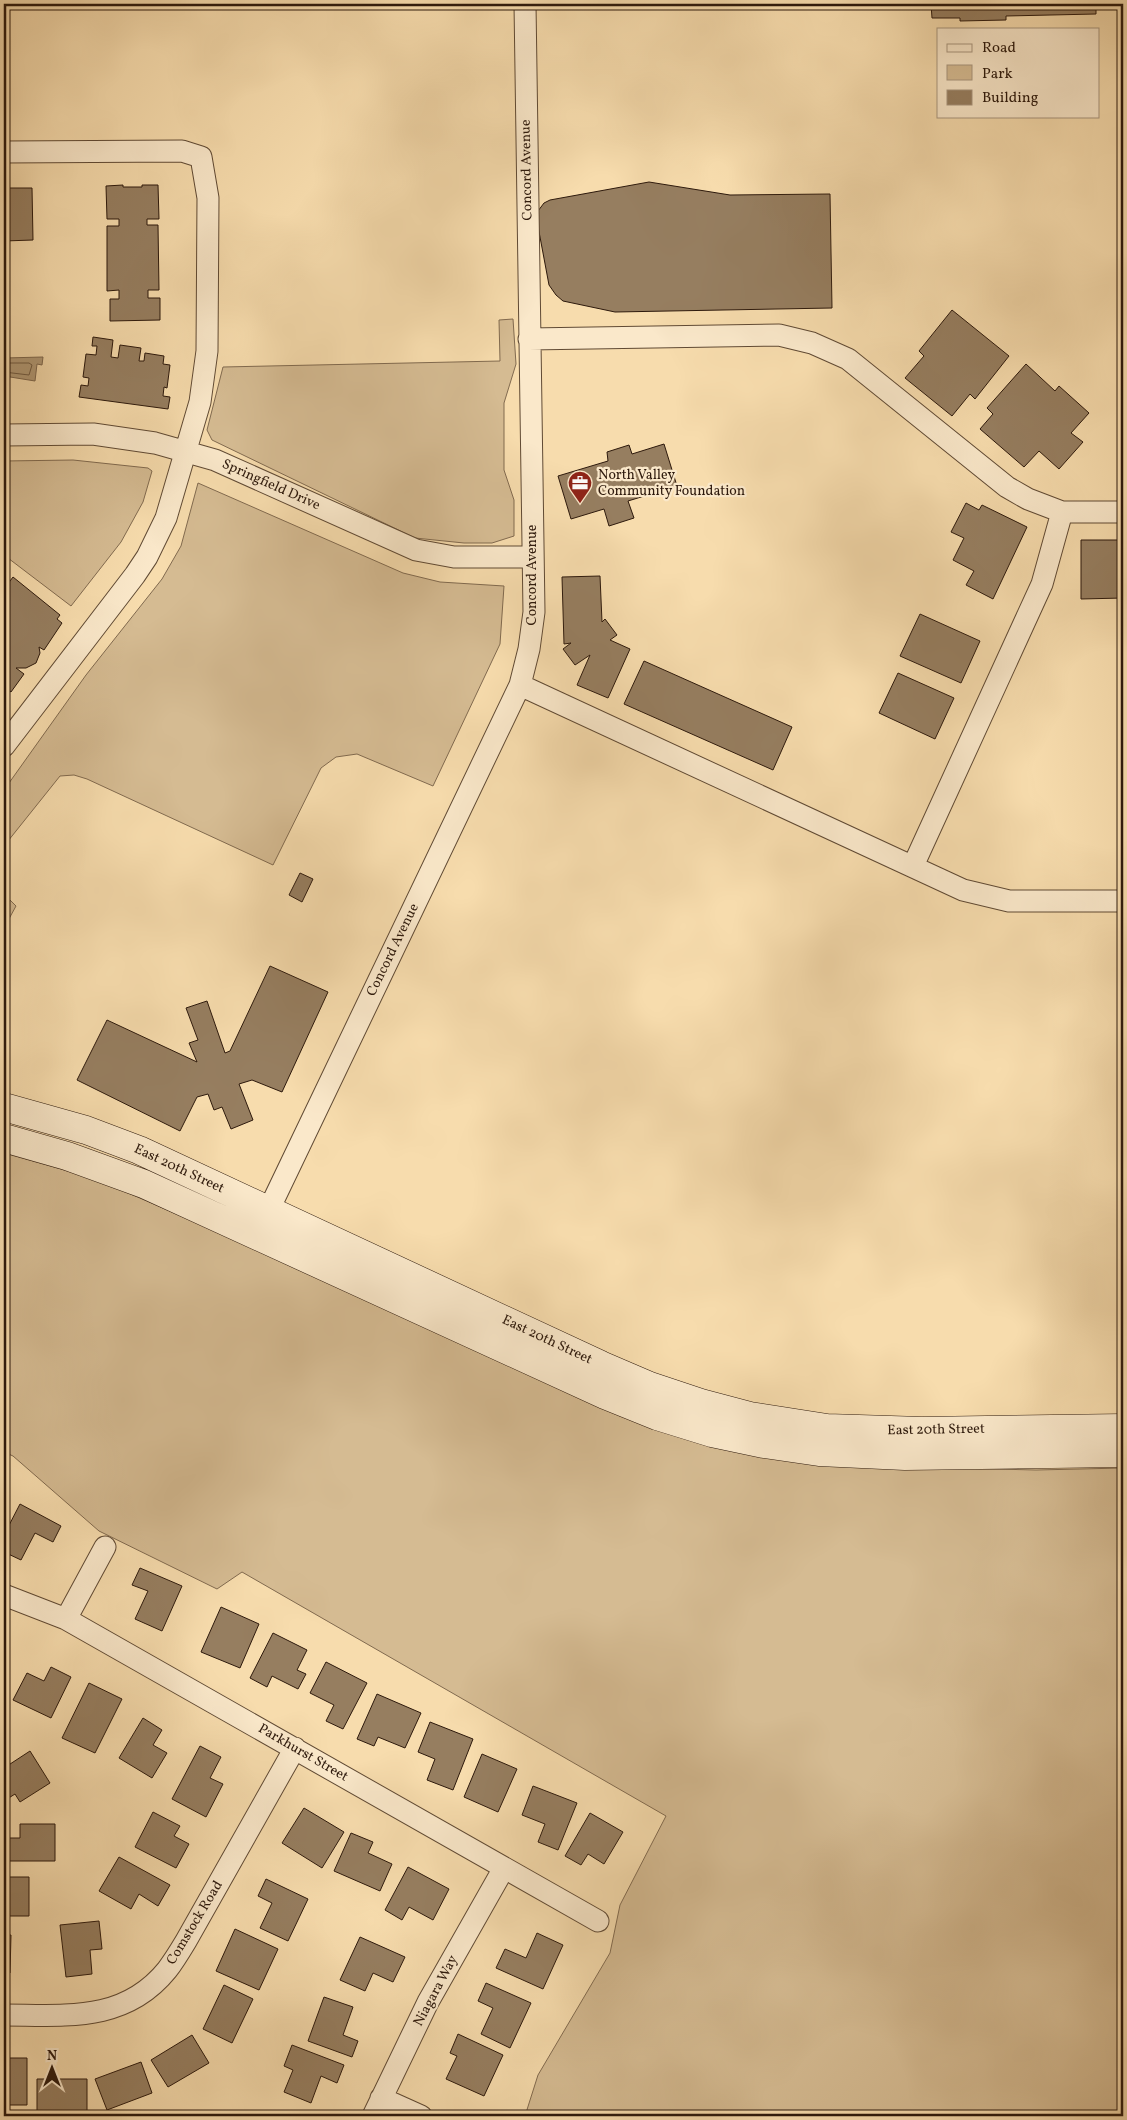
<svg xmlns="http://www.w3.org/2000/svg" width="1127" height="2120" viewBox="0 0 1127 2120" font-family="Vollkorn,serif">
<style>
.green{fill:#d5bb92;stroke:#816a4f}
.water{fill:#b29a76;stroke:#7d664c}
.lines{fill:none;stroke-linecap:round;stroke-linejoin:round}
.shore{stroke:#705a41;stroke-width:1}
.building{fill:#967e60;stroke:#2d190c}
.street-casing{stroke:#604a34;stroke-width:23}
.secondary-casing{stroke:#2d190c;stroke-width:29}
.street{stroke:#fae8ca;stroke-width:21}
.secondary{stroke:#fae8ca;stroke-width:28}
.labels{text-anchor:middle;dominant-baseline:central;stroke-width:4.5;stroke-linejoin:round;paint-order:stroke}
.street-label{font-size:14px;fill:#2d190c;stroke:#fae8ca}
.poi-label{font-size:14px;fill:#2d190c;stroke:#fae8ca;text-anchor:start}
</style>
<rect width="100%" height="100%" fill="#f7dcad"/>
<filter id="stains"><feTurbulence type="fractalNoise" baseFrequency=".004" numOctaves="4"/><feColorMatrix values="0 0 0 0 .2 0 0 0 0 .09 0 0 0 0 .02 0 0 0 .5 -.17"/></filter>
<radialGradient id="worn" r=".72"><stop offset=".6" stop-color="#630" stop-opacity="0"/><stop offset="1" stop-color="#630" stop-opacity=".3"/></radialGradient>
<path class="green" d="M 513,319 L 516,364 L 504,403 L 504,470 L 514,500 L 514,536 L 492,543 L 464,543 L 415,538 L 212,440 L 207,430 L 223,367 L 500,361 L 499,320 Z
M 73,460 L 148,468 L 152,471 L 143,502 L 121,542 L 71,606 L 4,555 L 4,461 Z
M 198,483 L 403,573 L 440,582 L 504,586 L 500,644 L 433,786 L 357,754 L 336,757 L 321,768 L 273,865 L 87,779 L 74,775 L 60,776 L 4,846 L 4,790 L 86,675 L 162,579 L 181,546 Z
M 4,894 L 16,906 L 4,928 Z
M 4,1153 L 96,1179 L 697,1440 L 829,1465 L 1036,1470 L 1123,1468 L 1123,2116 L 525,2116 L 538,2075 L 610,1953 L 620,1905 L 666,1816 L 242,1572 L 217,1589 L 99,1531 L 13,1456 L 4,1452 Z"/>
<path class="water" d="M 43,357 L 42,365 L 37,364 L 35,381 L 4,376 L 4,358 Z"/>
<g class="lines">
<path class="shore" d="M 4,363 L 29,363 L 32,365 L 29,375 L 4,372"/>
</g>
<path class="building" d="M 931,4 L 1096,4 L 1096,14 L 1006,16 L 1006,20 L 960,21 L 960,18 L 932,18 Z
M 649,182 L 730,195 L 830,194 L 832,308 L 615,312 L 563,301 L 556,295 L 549,285 L 537,221 L 538,211 L 544,203 L 550,200 Z
M 123,185 L 123,187 L 142,187 L 142,185 L 158,185 L 159,219 L 147,219 L 147,225 L 158,225 L 159,290 L 148,290 L 148,298 L 160,298 L 160,320 L 110,321 L 110,299 L 119,299 L 119,290 L 107,291 L 107,226 L 119,226 L 119,219 L 107,219 L 106,186 Z
M 4,188 L 32,188 L 33,240 L 4,241 Z
M 952,310 L 1009,356 L 975,399 L 970,394 L 952,416 L 905,378 L 924,356 L 919,351 Z
M 93,337 L 113,340 L 111,357 L 118,358 L 120,345 L 141,348 L 139,361 L 144,361 L 145,353 L 164,356 L 163,364 L 170,365 L 167,388 L 164,387 L 163,396 L 170,397 L 168,409 L 79,397 L 81,385 L 88,386 L 89,378 L 83,377 L 86,354 L 96,355 L 97,346 L 92,346 Z
M 1026,364 L 1055,391 L 1059,386 L 1089,413 L 1071,433 L 1083,442 L 1059,469 L 1039,451 L 1024,467 L 980,429 L 993,414 L 987,408 Z
M 664,444 L 677,486 L 628,501 L 634,518 L 609,526 L 604,509 L 571,519 L 558,476 L 608,461 L 607,452 L 629,445 L 632,454 Z
M 966,503 L 979,510 L 982,505 L 1027,527 L 993,599 L 966,585 L 974,571 L 953,560 L 964,538 L 951,532 Z
M 1081,540 L 1123,540 L 1123,598 L 1081,599 Z
M 600,576 L 602,622 L 605,619 L 617,635 L 610,640 L 630,649 L 608,698 L 577,685 L 590,655 L 575,665 L 563,649 L 571,643 L 564,644 L 562,577 Z
M 13,577 L 60,615 L 57,619 L 62,623 L 44,650 L 39,647 L 40,653 L 36,663 L 26,668 L 16,668 L 24,674 L 11,692 L 4,687 L 4,589 Z
M 920,614 L 980,641 L 961,683 L 900,656 Z
M 644,661 L 792,727 L 773,770 L 624,704 Z
M 898,673 L 954,698 L 935,739 L 879,713 Z
M 300,873 L 313,879 L 302,902 L 289,895 Z
M 270,966 L 328,992 L 282,1092 L 252,1080 L 239,1084 L 253,1120 L 231,1129 L 222,1107 L 214,1110 L 208,1094 L 197,1097 L 180,1131 L 77,1080 L 107,1020 L 197,1062 L 189,1043 L 198,1040 L 186,1008 L 207,1001 L 225,1053 L 230,1051 Z
M 20,1504 L 61,1526 L 53,1542 L 35,1533 L 21,1560 L 4,1552 L 4,1535 Z
M 140,1568 L 182,1586 L 162,1631 L 135,1619 L 148,1591 L 132,1585 Z
M 221,1607 L 259,1624 L 240,1668 L 201,1652 Z
M 273,1633 L 307,1650 L 297,1670 L 306,1674 L 298,1689 L 272,1676 L 267,1687 L 250,1678 Z
M 326,1662 L 367,1683 L 343,1729 L 326,1721 L 334,1705 L 310,1693 Z
M 51,1667 L 71,1677 L 51,1718 L 13,1700 L 27,1673 L 44,1681 Z
M 89,1683 L 122,1699 L 95,1753 L 62,1738 Z
M 377,1694 L 421,1713 L 405,1748 L 378,1737 L 374,1746 L 357,1739 Z
M 143,1718 L 162,1730 L 153,1745 L 167,1753 L 152,1778 L 119,1758 Z
M 430,1722 L 473,1739 L 453,1790 L 427,1780 L 435,1759 L 418,1752 Z
M 200,1746 L 221,1757 L 210,1778 L 223,1784 L 206,1817 L 172,1799 Z
M 30,1751 L 50,1783 L 20,1802 L 15,1794 L 4,1801 L 4,1768 Z
M 482,1754 L 517,1769 L 498,1812 L 464,1797 Z
M 533,1786 L 577,1803 L 558,1850 L 538,1842 L 545,1824 L 522,1815 Z
M 304,1808 L 344,1832 L 322,1868 L 282,1843 Z
M 153,1812 L 180,1826 L 174,1836 L 189,1844 L 176,1868 L 135,1847 Z
M 590,1813 L 623,1832 L 604,1864 L 588,1854 L 581,1865 L 565,1856 Z
M 20,1824 L 55,1824 L 55,1861 L 4,1861 L 4,1838 L 20,1838 Z
M 351,1833 L 373,1842 L 368,1853 L 392,1864 L 380,1891 L 334,1871 Z
M 119,1857 L 170,1885 L 158,1906 L 139,1894 L 131,1909 L 99,1891 Z
M 408,1867 L 449,1889 L 433,1920 L 409,1907 L 402,1920 L 385,1910 Z
M 4,1877 L 29,1877 L 29,1916 L 4,1916 Z
M 266,1879 L 308,1899 L 288,1941 L 260,1928 L 272,1903 L 258,1896 Z
M 99,1921 L 102,1949 L 90,1950 L 92,1974 L 66,1977 L 60,1925 Z
M 235,1929 L 278,1949 L 259,1990 L 216,1971 Z
M 537,1933 L 563,1945 L 543,1989 L 496,1968 L 505,1949 L 526,1958 Z
M 4,1935 L 11,1935 L 10,1973 L 4,1973 Z
M 360,1937 L 405,1957 L 393,1982 L 373,1973 L 365,1991 L 340,1980 Z
M 486,1983 L 531,2003 L 510,2048 L 481,2034 L 493,2008 L 478,2001 Z
M 224,1985 L 253,1999 L 232,2043 L 203,2029 Z
M 324,1997 L 353,2007 L 343,2035 L 358,2041 L 352,2057 L 308,2041 Z
M 458,2034 L 503,2055 L 484,2096 L 446,2079 L 457,2056 L 450,2053 Z
M 192,2035 L 209,2063 L 168,2087 L 151,2060 Z
M 292,2045 L 344,2065 L 337,2083 L 321,2076 L 311,2103 L 284,2092 L 293,2070 L 284,2066 Z
M 8,2058 L 27,2058 L 27,2105 L 4,2105 L 4,2077 L 8,2077 Z
M 141,2062 L 152,2093 L 107,2110 L 95,2079 Z
M 37,2079 L 87,2079 L 87,2113 L 37,2113 Z
M 275,2112 L 288,2116 L 274,2116 Z"/>
<g class="lines">
<defs>
<path id="street" d="M 4,152 L 182,151 L 201,157 L 208,198 L 207,351 L 200,402 L 166,518 L 147,557 L 135,575 L 4,746
M 529,339 L 779,335 L 812,343 L 848,359 L 1007,487 L 1028,499 L 1062,512 L 1123,512
M 4,435 L 93,434 L 155,443 L 215,460 L 416,550 L 454,557 L 533,557
M 520,685 L 963,890 L 1009,901 L 1123,901
M 913,866 L 1042,584 L 1062,512
M 262,1224 L 520,685 L 529,649 L 534,612 L 525,4
M 4,1595 L 66,1619 L 598,1921
M 66,1619 L 105,1547
M 4,2015 C 65,2015 124,2023 167,1970 C 174,1961 180,1951 186,1941 L 295,1748
M 381,2098 L 421,2116
M 373,2116 L 428,2002 L 504,1868"/>
<path id="secondary" d="M 4,1107 L 86,1130 L 139,1150 L 601,1365 L 650,1386 L 701,1403 L 750,1416 L 827,1428 L 922,1431 L 1123,1428
M 4,1138 L 67,1156 L 144,1184 L 605,1395 L 657,1416 L 712,1433 L 764,1444 L 819,1452 L 905,1456 L 1123,1453"/>
</defs>
<use href="#street" class="street-casing"/>
<use href="#secondary" class="secondary-casing"/>
<use href="#street" class="street"/>
<use href="#secondary" class="secondary"/>
</g>
<defs>
<symbol id="office-pin" viewBox="-11 -11 22 30"><path d="M0 17L-7.5 6A9.5 9.5 0 1 1 7.5 6Z" fill="#8f2418" stroke="#fae8ca"/><path d="M-6-3h4V-5.5h4V-3h4V5H-6ZM-1-4.5V-3h2v-1.5ZM-6 0V1H6V0Z" fill="#fff"/></symbol>
</defs>
<g fill-rule="evenodd">
<use href="#office-pin" x="566" y="469" width="28" height="38"/>
</g>
<g class="labels">
<g class="street-label">
<text transform="translate(527 170) rotate(-91)">Concord Avenue</text>
<text transform="translate(271 485) rotate(24)">Springfield Drive</text>
<text transform="translate(532 575) rotate(-90)">Concord Avenue</text>
<text transform="translate(393 950) rotate(-64)">Concord Avenue</text>
<text transform="translate(179 1169) rotate(25)">East 20th Street</text>
<text transform="translate(547 1340) rotate(25)">East 20th Street</text>
<text transform="translate(936 1430) rotate(-1)">East 20th Street</text>
<text transform="translate(303 1753) rotate(30)">Parkhurst Street</text>
<text transform="translate(195 1923) rotate(-59)">Comstock Road</text>
<text transform="translate(436 1991) rotate(-62)">Niagara Way</text>
</g>
<g class="poi-label">
<text x="598" y="475">North Valley<tspan x="598" dy="16">Community Foundation</tspan></text>
</g>
</g>
<rect width="1127" height="2120" fill="none" stroke="#f7dcad" stroke-width="20"/>
<rect x="5" y="5" width="1117" height="2110" fill="none" stroke="#2d190c" stroke-width="2.5"/>
<rect x="10" y="10" width="1107" height="2100" fill="none" stroke="#2d190c"/>
<rect x="937" y="28" width="162" height="90" fill="#fae8ca" stroke="#a8957e"/>
<rect x="947" y="44" width="25" height="8" fill="#fae8ca" stroke="#a8957e"/>
<text x="982" y="52" font-size="15" fill="#2d190c">Road</text>
<rect x="947" y="65" width="25" height="15" fill="#d5bb92" stroke="#a8957e"/>
<text x="982" y="78" font-size="15" fill="#2d190c">Park</text>
<rect x="947" y="90" width="25" height="15" fill="#967e60" stroke="#a8957e"/>
<text x="982" y="102" font-size="15" fill="#2d190c">Building</text>
<g transform="translate(52 2068)" stroke="#fae8ca" stroke-width="4" paint-order="stroke">
<path d="M0-4L9 19L0 12L-9 19Z" fill="#2d190c"/>
<text y="-8" font-size="14" font-weight="bold" text-anchor="middle" fill="#2d190c">N</text>
</g>
<rect width="100%" height="100%" filter="url(#stains)"/>
<rect width="100%" height="100%" fill="url(#worn)"/>
</svg>
